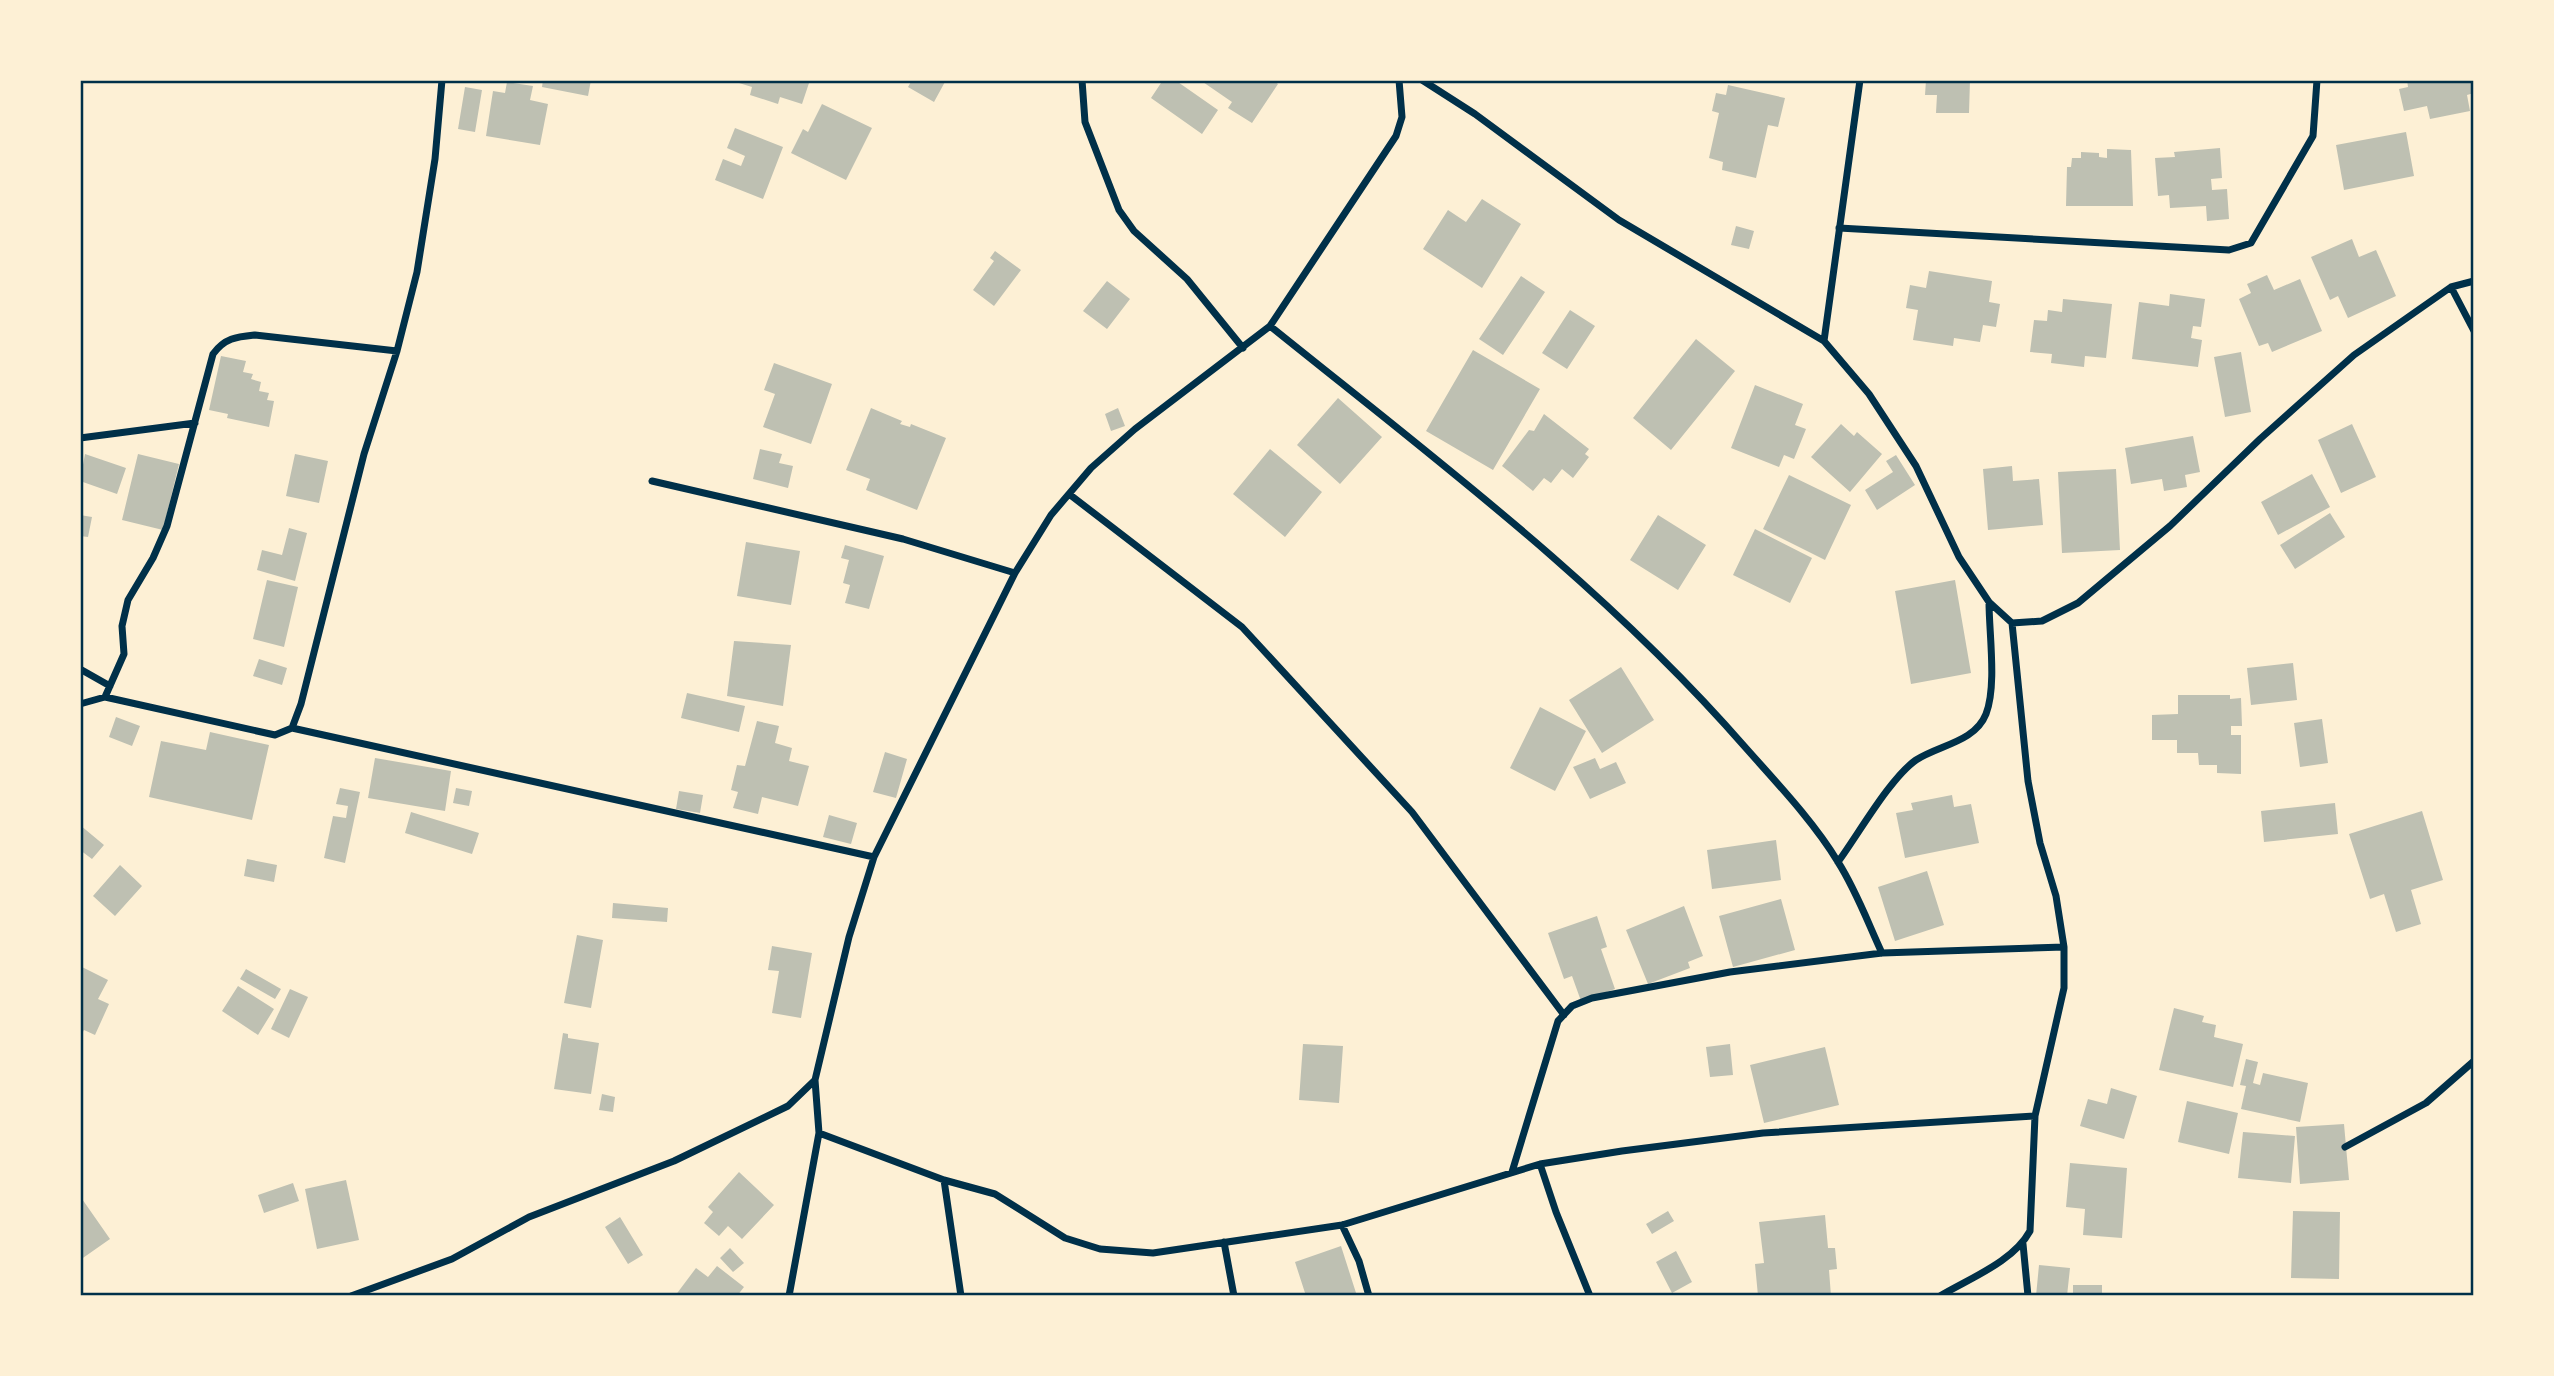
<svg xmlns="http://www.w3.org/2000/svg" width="2554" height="1376" viewBox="0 0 2554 1376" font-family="Georgia,serif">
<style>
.building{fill:#bec0b2}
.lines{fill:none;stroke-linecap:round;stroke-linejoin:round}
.minor{stroke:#003049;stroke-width:7}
.neatline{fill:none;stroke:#003049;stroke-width:2.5}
</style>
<rect width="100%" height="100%" fill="#fdf0d5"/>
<path class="building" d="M 543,80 L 591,80 L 588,96 L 542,87 Z
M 740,80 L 810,80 L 802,104 L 780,97 L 778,104 L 750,95 L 752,87 L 739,83 Z
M 912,80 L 946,80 L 934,102 L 908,87 Z
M 1163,80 L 1175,80 L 1218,110 L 1202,134 L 1151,98 Z
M 1200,80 L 1273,80 L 1278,84 L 1252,123 L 1228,108 L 1232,102 Z
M 1926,80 L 1970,80 L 1969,113 L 1936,113 L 1937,95 L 1925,95 Z
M 2407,80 L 2474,80 L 2474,93 L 2467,95 L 2470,111 L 2430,119 L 2427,106 L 2404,111 L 2399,89 L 2408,87 Z
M 507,82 L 533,86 L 530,100 L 548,104 L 540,145 L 486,136 L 493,91 L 505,93 Z
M 1728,85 L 1785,98 L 1778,127 L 1768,125 L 1756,178 L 1722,170 L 1723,162 L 1709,158 L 1719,113 L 1712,111 L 1716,93 L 1726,95 Z
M 465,87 L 482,90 L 475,132 L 458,129 Z
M 822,104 L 872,128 L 846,180 L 791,153 L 803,129 L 808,132 Z
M 735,128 L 783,147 L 763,199 L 715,180 L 723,159 L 741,166 L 745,156 L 727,148 Z
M 2406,132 L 2414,176 L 2344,190 L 2336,145 Z
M 2220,148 L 2222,178 L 2211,179 L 2212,190 L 2227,189 L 2229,219 L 2207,221 L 2206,206 L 2170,208 L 2169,195 L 2158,196 L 2155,158 L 2175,157 L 2174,152 Z
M 2107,149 L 2131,150 L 2133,206 L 2066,206 L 2067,167 L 2071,167 L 2072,158 L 2081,158 L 2081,152 L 2099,153 L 2099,157 L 2107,158 Z
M 1482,199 L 1521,224 L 1482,288 L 1423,249 L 1448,210 L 1466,222 Z
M 1736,226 L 1754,231 L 1749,249 L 1731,245 Z
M 2352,239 L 2359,257 L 2376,250 L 2396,296 L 2348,318 L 2338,296 L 2330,300 L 2311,257 Z
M 995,251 L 1021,270 L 994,306 L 973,290 L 994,261 L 990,258 Z
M 1929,271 L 1992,281 L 1989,302 L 2000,304 L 1996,327 L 1983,325 L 1980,342 L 1954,338 L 1953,346 L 1913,340 L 1918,310 L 1906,308 L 1910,285 L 1926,288 Z
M 2267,275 L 2274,290 L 2300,279 L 2322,331 L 2272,352 L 2268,343 L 2259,346 L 2239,299 L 2251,293 L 2247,284 Z
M 1521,276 L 1545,292 L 1503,355 L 1479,339 Z
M 1107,281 L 1130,299 L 1107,329 L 1083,311 Z
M 2170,294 L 2205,299 L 2201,327 L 2193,326 L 2191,338 L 2202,340 L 2198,367 L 2132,359 L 2139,302 L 2169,306 Z
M 2063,299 L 2112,304 L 2106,358 L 2085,356 L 2084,367 L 2051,363 L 2052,354 L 2030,352 L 2034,320 L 2047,321 L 2048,310 L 2062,312 Z
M 1570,310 L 1595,326 L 1567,369 L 1542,353 Z
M 1696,339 L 1735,371 L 1671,450 L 1633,418 Z
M 1473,350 L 1540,389 L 1493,470 L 1426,431 Z
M 2241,352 L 2251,412 L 2225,417 L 2214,357 Z
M 221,356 L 246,361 L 243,372 L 253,374 L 251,379 L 261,382 L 259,391 L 269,393 L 267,400 L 274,401 L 269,427 L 227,418 L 228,414 L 209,410 Z
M 774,363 L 832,384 L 811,444 L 763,427 L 775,394 L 764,390 Z
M 1755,385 L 1803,404 L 1795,425 L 1806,429 L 1794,459 L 1784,455 L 1779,467 L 1731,448 Z
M 1338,398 L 1382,437 L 1340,484 L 1297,445 Z
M 871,408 L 902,421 L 900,424 L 910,427 L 911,424 L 946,438 L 917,510 L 866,490 L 870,479 L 846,470 Z
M 1118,408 L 1125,426 L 1111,431 L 1105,414 Z
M 1544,414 L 1589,449 L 1585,454 L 1589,457 L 1573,478 L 1562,469 L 1551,483 L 1544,478 L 1533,491 L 1502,466 L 1529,430 L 1534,431 Z
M 1841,424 L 1854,436 L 1857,432 L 1882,454 L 1850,492 L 1811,457 Z
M 2352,424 L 2376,477 L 2341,493 L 2318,440 Z
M 2193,436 L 2200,472 L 2185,475 L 2187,487 L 2164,491 L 2162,479 L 2131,484 L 2125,448 Z
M 760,449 L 782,454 L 779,463 L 793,466 L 788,488 L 753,479 Z
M 1270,449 L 1322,492 L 1285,537 L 1233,494 Z
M 85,454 L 126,468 L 117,494 L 80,481 Z
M 138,454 L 179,464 L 163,530 L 122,520 Z
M 295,454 L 328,461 L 319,503 L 286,496 Z
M 1896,455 L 1915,485 L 1877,510 L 1865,490 L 1893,472 L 1886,461 Z
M 2012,466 L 2013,481 L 2039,479 L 2043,525 L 1988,530 L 1983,469 Z
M 2116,469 L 2120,550 L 2062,553 L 2058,472 Z
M 2312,474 L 2330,507 L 2278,535 L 2261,502 Z
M 1789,475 L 1851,505 L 1825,560 L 1763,529 Z
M 2330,513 L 2345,537 L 2295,569 L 2280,545 Z
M 80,515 L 92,517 L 88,537 L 80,536 Z
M 1658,515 L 1706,545 L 1678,590 L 1630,560 Z
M 289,528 L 307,533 L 295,581 L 257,570 L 262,550 L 282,555 Z
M 1755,529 L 1812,558 L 1790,603 L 1733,575 Z
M 746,542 L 800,551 L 791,605 L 737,596 Z
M 845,545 L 884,556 L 869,609 L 845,603 L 850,585 L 843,583 L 849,560 L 841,558 Z
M 267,580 L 298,587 L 284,647 L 253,639 Z
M 1955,580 L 1971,673 L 1911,684 L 1895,591 Z
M 734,641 L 791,645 L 783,706 L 727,696 Z
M 259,659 L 287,668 L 282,685 L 253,676 Z
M 2293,663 L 2297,700 L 2251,705 L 2247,668 Z
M 1621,667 L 1654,720 L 1602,753 L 1569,700 Z
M 687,693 L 745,706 L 739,732 L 681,718 Z
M 2178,695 L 2230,695 L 2230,699 L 2241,698 L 2242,726 L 2231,726 L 2231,735 L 2241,735 L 2241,774 L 2217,773 L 2217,765 L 2199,765 L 2198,753 L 2177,753 L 2177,740 L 2152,740 L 2152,715 L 2178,714 Z
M 1540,707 L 1586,731 L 1555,791 L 1510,768 Z
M 116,717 L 140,726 L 132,746 L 109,737 Z
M 2322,719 L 2328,763 L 2300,767 L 2294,723 Z
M 757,721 L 779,726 L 775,743 L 792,748 L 789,761 L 809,766 L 798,806 L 762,797 L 758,814 L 733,808 L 738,792 L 731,790 L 737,765 L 745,766 Z
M 210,732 L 269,745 L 252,820 L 149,797 L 161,741 L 206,750 Z
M 885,752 L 907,759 L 896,798 L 873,792 Z
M 375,758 L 451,771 L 445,811 L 368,798 Z
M 1595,758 L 1600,769 L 1616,762 L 1626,783 L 1590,799 L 1573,767 Z
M 340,788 L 360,792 L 345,863 L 324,858 L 333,816 L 346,818 L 348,806 L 336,804 Z
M 456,788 L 472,791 L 469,806 L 453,803 Z
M 679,791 L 703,795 L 700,813 L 676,809 Z
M 1952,795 L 1954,807 L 1971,804 L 1979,843 L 1905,858 L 1896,813 L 1913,810 L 1911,803 Z
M 2335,803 L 2338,834 L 2264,842 L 2261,811 Z
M 2422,811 L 2443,880 L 2411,890 L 2421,924 L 2396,932 L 2384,894 L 2370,899 L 2349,834 Z
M 411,812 L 479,833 L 472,854 L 405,833 Z
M 829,815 L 857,823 L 851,844 L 823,837 Z
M 80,825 L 104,845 L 92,859 L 80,850 Z
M 1776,840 L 1781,880 L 1712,889 L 1707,850 Z
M 247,859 L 277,865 L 274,882 L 244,876 Z
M 120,865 L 142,886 L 115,916 L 93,896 Z
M 1927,871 L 1944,925 L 1895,941 L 1878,887 Z
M 1781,899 L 1795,950 L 1733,967 L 1719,916 Z
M 613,903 L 668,908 L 667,922 L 612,918 Z
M 1684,906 L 1703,956 L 1688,962 L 1690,968 L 1648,984 L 1626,930 Z
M 1597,916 L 1607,947 L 1601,949 L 1615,989 L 1581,1001 L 1572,976 L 1564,979 L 1548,933 Z
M 577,935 L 603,940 L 591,1008 L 564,1003 Z
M 772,946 L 812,953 L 801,1018 L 772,1013 L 779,971 L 768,970 Z
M 80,966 L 108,980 L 98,999 L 109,1004 L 95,1035 L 84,1030 L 80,1037 Z
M 246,969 L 281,989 L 275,999 L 240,979 Z
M 238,986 L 274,1009 L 258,1035 L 222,1011 Z
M 290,989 L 308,997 L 289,1038 L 271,1029 Z
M 2174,1008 L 2204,1016 L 2202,1022 L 2216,1025 L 2214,1037 L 2243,1044 L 2233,1087 L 2159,1070 Z
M 563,1033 L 568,1034 L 568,1038 L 599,1043 L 591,1094 L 554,1089 Z
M 1303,1044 L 1343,1046 L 1339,1103 L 1299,1100 Z
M 1730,1044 L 1733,1075 L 1710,1077 L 1706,1047 Z
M 1825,1047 L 1839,1105 L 1764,1123 L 1750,1065 Z
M 2246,1059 L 2258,1062 L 2253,1083 L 2260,1085 L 2263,1073 L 2308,1083 L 2300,1122 L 2241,1109 L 2246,1086 L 2240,1085 Z
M 2111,1088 L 2137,1096 L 2124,1139 L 2080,1126 L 2088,1099 L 2107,1104 Z
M 602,1094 L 615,1097 L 613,1112 L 599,1110 Z
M 2187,1101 L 2238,1113 L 2229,1154 L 2178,1142 Z
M 2344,1124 L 2349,1180 L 2300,1184 L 2296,1127 Z
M 2243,1132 L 2295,1136 L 2291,1183 L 2238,1178 Z
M 2070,1163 L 2127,1168 L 2122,1238 L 2083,1235 L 2085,1209 L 2066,1207 Z
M 739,1172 L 774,1205 L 742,1239 L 728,1226 L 719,1236 L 704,1223 L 713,1212 L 708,1207 Z
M 346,1180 L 359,1240 L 317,1249 L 305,1189 Z
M 293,1183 L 299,1201 L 264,1213 L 258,1195 Z
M 80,1196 L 110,1239 L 80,1260 Z
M 1668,1211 L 1674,1221 L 1652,1234 L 1646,1224 Z
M 2293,1211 L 2340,1212 L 2339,1279 L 2291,1278 Z
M 1825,1215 L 1828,1248 L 1835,1248 L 1837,1269 L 1829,1270 L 1831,1296 L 1758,1296 L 1755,1264 L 1764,1263 L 1759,1222 Z
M 620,1217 L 643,1255 L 628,1264 L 605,1227 Z
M 1341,1246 L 1357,1296 L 1306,1296 L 1295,1262 Z
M 730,1248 L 744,1263 L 733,1272 L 720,1258 Z
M 1676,1251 L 1692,1282 L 1672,1293 L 1656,1262 Z
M 2039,1265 L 2070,1268 L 2067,1296 L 2036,1296 Z
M 717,1266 L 744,1287 L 737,1296 L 675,1296 L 696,1268 L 708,1277 Z
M 2073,1285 L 2102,1285 L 2102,1296 L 2073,1296 Z"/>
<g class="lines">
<path class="minor" d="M 1082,80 L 1085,122 L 1119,210 L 1134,231 L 1187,279 L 1243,348
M 1422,80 L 1475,114 L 1619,220 L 1824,341 L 1869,394 L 1916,466 L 1959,557 L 1989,602 L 2012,623 L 2042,621 L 2078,603 L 2170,526 L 2260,439 L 2354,355 L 2451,287 L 2474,281
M 1839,228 L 2229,250 L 2251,243 L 2313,136 L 2317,80
M 2451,287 L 2474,331
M 1270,326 C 1435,459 1606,587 1745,747 C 1776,782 1814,822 1838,862 C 1856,890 1868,923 1882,953
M 1824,341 L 1860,80
M 80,438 L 195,423
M 652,481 L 903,539 L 1015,573
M 1069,494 L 1242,627 L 1412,812 L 1564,1015
M 80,669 L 110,686
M 105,697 L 124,654 L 122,626 L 128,600 L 153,558 L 167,526 L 213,354 C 225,338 236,337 255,335 L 397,351
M 80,704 L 105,697 L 275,735 L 292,728 L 301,704 L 364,454 L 397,351 L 417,272 L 435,159 L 442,80
M 292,728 L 874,857
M 1838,862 C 1858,835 1890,778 1916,760 C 1939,745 1975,742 1986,714 C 1997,686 1989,633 1989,602
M 819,1133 L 944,1180 L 995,1194 L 1065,1238 L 1100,1249 L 1153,1253 L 1342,1225 L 1540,1164 L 1622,1151 L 1763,1133 L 2035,1116
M 2345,1147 L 2426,1103 L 2474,1061
M 1540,1164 L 1556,1212 L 1590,1296
M 1512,1172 L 1558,1021 L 1572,1006 L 1592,998 L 1730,972 L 1882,953 L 2064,947
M 944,1180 L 961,1296
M 1342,1225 L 1359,1261 L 1369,1296
M 1224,1242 L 1234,1296
M 2023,1244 L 2028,1296
M 351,1296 L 452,1259 L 529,1217 L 674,1161 L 788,1106 L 815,1080 L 849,937 L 874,857 L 1015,573 L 1051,515 L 1091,468 L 1135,429 L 1270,326 L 1396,136 L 1402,117 L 1399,80
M 789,1296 L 819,1133 L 815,1080
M 1940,1296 C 1970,1278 2013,1262 2030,1231 L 2035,1116 L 2064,988 L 2064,947 L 2056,896 L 2040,843 L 2028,781 L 2012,623"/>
</g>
<rect width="2554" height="1376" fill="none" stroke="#fdf0d5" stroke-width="164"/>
<rect x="82" y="82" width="2390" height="1212" class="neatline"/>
</svg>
